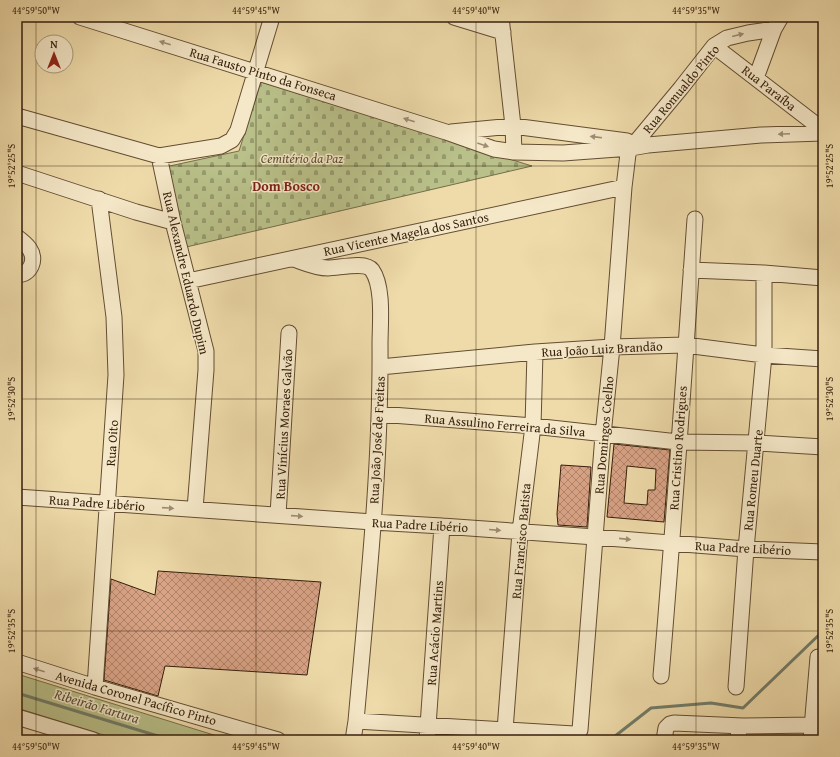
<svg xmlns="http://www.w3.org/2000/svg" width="840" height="757" viewBox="0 0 840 757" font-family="'Gentium Book Plus',serif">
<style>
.green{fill:#b9c089;stroke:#766f4a}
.cemetery{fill:url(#cemetery-stones);stroke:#766f4a}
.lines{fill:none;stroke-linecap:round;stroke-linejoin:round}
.stream{stroke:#717c69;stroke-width:3}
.building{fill:url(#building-cross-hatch);stroke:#341e0b;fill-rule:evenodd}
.minor-casing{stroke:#634d33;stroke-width:17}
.minor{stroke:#f5e8c8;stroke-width:15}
.oneway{fill:#9e8d73}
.ticks{fill:none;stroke:#341e0b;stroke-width:1;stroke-opacity:0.45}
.labels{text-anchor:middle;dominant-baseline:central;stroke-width:3;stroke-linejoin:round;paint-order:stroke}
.street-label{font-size:13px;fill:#341e0b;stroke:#f5e8c8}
.park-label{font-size:13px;font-style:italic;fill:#5c4f31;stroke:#f5e8c8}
.neighbourhood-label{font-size:14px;font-weight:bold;fill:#7a1f14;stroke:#f5e8c8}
.water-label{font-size:14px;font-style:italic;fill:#534d3a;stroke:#f5e8c8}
.neatline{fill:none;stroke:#341e0b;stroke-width:1.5}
.ticks-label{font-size:10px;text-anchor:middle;fill:#341e0b}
</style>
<defs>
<pattern id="cemetery-stones" width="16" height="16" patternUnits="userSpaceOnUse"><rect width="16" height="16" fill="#b9c089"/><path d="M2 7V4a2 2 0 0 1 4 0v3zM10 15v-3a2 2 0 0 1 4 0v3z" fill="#979b6e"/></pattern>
<pattern id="building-cross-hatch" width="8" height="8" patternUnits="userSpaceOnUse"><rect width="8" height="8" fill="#d9a386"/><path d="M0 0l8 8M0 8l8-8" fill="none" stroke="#b1846c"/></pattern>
</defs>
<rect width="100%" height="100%" fill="#efdbaa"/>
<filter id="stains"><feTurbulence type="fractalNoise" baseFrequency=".005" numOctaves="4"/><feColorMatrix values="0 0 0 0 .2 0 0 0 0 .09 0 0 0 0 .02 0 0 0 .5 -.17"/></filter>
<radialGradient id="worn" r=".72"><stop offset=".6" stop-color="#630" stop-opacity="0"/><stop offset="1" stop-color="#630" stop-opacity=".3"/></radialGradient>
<path class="green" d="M 17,238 L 32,261 L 17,273 Z
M 17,674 L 230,740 L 120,740 L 17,708 Z"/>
<path class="cemetery" d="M 261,82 L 532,166 L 182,248 L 165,167 L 239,151 Z"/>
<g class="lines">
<path class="stream" d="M 17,693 L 171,740
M 610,740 L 651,708 L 711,703 L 743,708 L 823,631"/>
</g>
<path class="building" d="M 614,444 L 670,450 L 664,522 L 607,517 ZM 627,466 L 656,469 L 655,490 L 648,490 L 647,505 L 624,503 Z
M 561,465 L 591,467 L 587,527 L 558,525 L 557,514 Z
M 158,571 L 321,582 L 307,675 L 165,666 L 158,696 L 104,680 L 111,579 L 155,595 Z"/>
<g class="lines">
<defs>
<path id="minor" d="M 80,17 L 446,132 L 494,149 L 514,152 L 563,153 L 631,148 L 648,145 L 761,135 L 823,133
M 454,17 L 503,32
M 501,17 L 513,126 L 514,152
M 714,46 L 823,130
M 756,78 L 774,29 L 781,17
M 17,116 L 159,156 L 221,146 L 232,140 L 238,130 L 272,17
M 451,132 L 513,126 L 627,141
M 159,156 L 173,222 L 206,351 L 206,370 L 195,509
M 17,173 L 136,212 L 173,222
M 17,237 C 21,240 26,244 29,248 C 37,260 31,274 17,275
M 294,259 C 305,263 316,268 328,268 C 339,268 365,261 372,270 C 384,287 380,324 380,344 C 381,470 367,596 356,721 L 353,740
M 691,270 L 764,273 L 823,278
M 188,281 L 624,187
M 380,367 L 535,352 L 612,347 L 685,345 L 764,355 L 823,359
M 379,414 L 533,426 L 678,442 L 757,443 L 823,447
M 17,497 L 373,522 L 442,526 L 595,537 L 746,549 L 823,552
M 278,515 L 289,333
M 17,662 L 95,687 L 278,740
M 661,676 C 674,524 684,372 695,219
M 95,687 L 116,375 L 114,317 L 99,199
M 736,687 L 746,549 L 764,355 L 764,273
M 17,717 L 93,740
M 356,721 L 574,734 L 578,733 L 580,730 L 603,435 L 612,347 L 624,187 L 628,154 L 631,148 L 681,88 L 714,46 L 727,38 L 748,33 L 774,29
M 505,730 L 520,532 L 533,426 L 535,352
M 427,740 L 442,526
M 664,740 L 666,728 L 670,724 L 674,723 L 743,726 L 812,725
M 738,740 L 739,726
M 811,740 L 818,657"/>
</defs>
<use href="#minor" class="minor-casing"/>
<use href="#minor" class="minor"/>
</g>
<defs><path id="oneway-solid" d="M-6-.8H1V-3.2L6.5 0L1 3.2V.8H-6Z"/></defs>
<g class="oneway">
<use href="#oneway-solid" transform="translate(738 35) rotate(-14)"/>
<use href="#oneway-solid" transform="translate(165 43) rotate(-163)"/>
<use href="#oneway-solid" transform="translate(409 120) rotate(-162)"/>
<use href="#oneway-solid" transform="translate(784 134) rotate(178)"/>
<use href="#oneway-solid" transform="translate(596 137) rotate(-173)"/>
<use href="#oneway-solid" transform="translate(483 145) rotate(19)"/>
<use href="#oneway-solid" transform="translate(168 508) rotate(4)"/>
<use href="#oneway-solid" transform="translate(297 516) rotate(4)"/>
<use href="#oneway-solid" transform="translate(495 530) rotate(5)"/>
<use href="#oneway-solid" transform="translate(625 539) rotate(6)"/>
<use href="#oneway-solid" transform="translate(39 670) rotate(-162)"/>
</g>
<path class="ticks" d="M 36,17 L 36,740M 256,17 L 256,740M 476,17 L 476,740M 696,17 L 696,740M 17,166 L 823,166M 17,399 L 823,399M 17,631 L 823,631"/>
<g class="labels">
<g class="street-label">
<text transform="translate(263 74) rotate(17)">Rua Fausto Pinto da Fonseca</text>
<text transform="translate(769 88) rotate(38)">Rua Paraíba</text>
<text transform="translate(681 89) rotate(-50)">Rua Romualdo Pinto</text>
<text transform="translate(406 234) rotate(-12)">Rua Vicente Magela dos Santos</text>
<text transform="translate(186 273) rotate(77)">Rua Alexandre Eduardo Dupim</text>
<text transform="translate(602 349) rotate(-3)">Rua João Luiz Brandão</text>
<text transform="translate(284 424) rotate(-87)">Rua Vinícius Moraes Galvão</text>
<text transform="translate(505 425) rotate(5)">Rua Assulino Ferreira da Silva</text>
<text transform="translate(604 435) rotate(-85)">Rua Domingos Coelho</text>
<text transform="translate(377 440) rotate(-87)">Rua João José de Freitas</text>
<text transform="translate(112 443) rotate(-86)">Rua Oito</text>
<text transform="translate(678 448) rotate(-86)">Rua Cristino Rodrigues</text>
<text transform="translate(753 480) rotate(-84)">Rua Romeu Duarte</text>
<text transform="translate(97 503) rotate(4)">Rua Padre Libério</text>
<text transform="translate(420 525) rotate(3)">Rua Padre Libério</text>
<text transform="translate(521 541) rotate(-85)">Rua Francisco Batista</text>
<text transform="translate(743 548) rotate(3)">Rua Padre Libério</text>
<text transform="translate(435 633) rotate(-86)">Rua Acácio Martins</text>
<text transform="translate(136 698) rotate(16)">Avenida Coronel Pacífico Pinto</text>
</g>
<g class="park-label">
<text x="302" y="158">Cemitério da Paz</text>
</g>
<g class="neighbourhood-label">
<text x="286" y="186">Dom Bosco</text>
</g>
<g class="water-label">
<text transform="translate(97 706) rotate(17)">Ribeirão Fartura</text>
</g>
</g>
<rect width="840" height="757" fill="none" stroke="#efdbaa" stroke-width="44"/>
<g transform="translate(54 54)"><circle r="19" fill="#f5e8c8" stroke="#a8977c"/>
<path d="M0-3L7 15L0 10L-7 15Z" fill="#8f2418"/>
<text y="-6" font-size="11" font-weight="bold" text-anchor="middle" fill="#341e0b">N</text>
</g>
<rect x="22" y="22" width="796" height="713" class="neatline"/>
<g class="ticks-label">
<text x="36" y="14">44°59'50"W</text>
<text x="256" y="14">44°59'45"W</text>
<text x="476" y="14">44°59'40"W</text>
<text x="696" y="14">44°59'35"W</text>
<text transform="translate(11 166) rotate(-90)" y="4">19°52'25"S</text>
<text transform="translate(829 166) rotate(-90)" y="4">19°52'25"S</text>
<text transform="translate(11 399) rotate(-90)" y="4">19°52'30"S</text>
<text transform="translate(829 399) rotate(-90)" y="4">19°52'30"S</text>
<text transform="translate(11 631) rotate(-90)" y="4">19°52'35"S</text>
<text transform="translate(829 631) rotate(-90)" y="4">19°52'35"S</text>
<text x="36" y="750">44°59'50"W</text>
<text x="256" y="750">44°59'45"W</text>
<text x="476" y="750">44°59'40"W</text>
<text x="696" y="750">44°59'35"W</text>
</g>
<rect width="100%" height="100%" filter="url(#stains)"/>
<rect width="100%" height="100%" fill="url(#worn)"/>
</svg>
